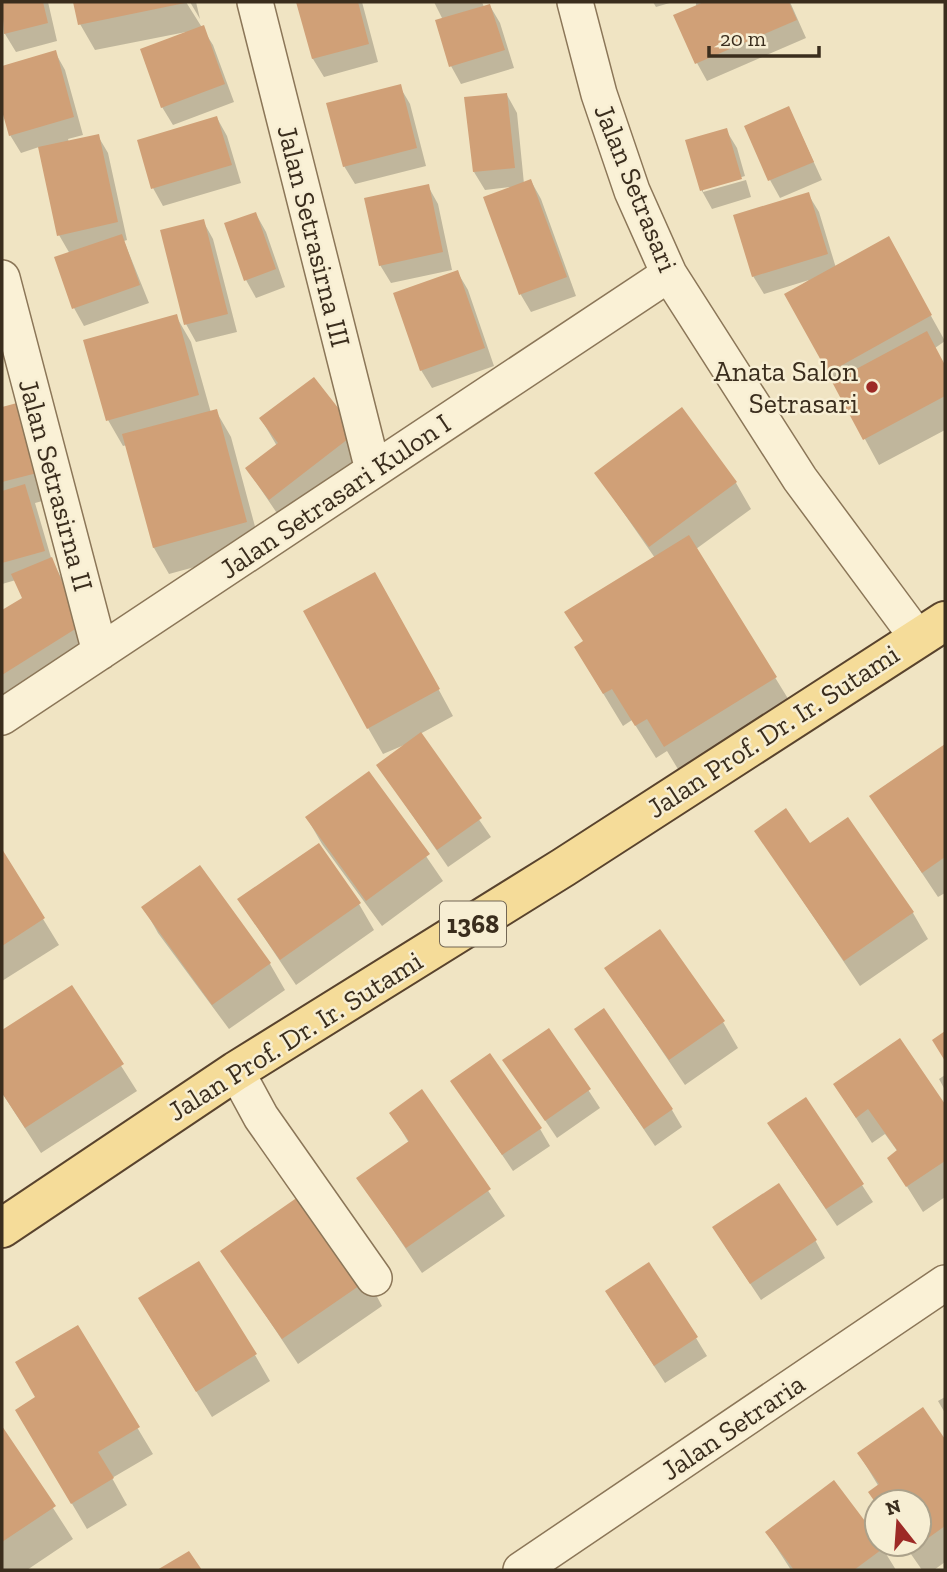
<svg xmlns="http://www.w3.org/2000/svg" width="947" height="1572" viewBox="0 0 947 1572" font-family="'Zilla Slab',serif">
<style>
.shadow{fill:#0003}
.building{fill:#d0a077}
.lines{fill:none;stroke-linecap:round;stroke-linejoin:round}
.street-casing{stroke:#8b7658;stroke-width:38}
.primary-casing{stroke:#59432d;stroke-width:42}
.street{stroke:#faf1d6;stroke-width:35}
.primary{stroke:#f5dc99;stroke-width:38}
.poi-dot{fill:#9d2a26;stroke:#f7eed3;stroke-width:2.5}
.labels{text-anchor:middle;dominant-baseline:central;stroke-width:5;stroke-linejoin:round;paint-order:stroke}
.shield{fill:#f7eed3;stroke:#736754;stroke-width:2}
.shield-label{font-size:26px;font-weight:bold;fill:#3a2d1d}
.street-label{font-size:28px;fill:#3a2d1d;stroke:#f7eed3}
.poi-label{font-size:28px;fill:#3a2d1d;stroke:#f7eed3;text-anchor:end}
</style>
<rect width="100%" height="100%" fill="#f0e4c3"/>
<path class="shadow" d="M 2,2 L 48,2 L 57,41 L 16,52 L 5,34 Z
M 75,2 L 186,2 L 213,45 L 234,102 L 173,125 L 162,107 L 186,32 L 95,50 L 80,24 Z
M 190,2 L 196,2 L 200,19 Z
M 298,2 L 362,2 L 378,62 L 324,77 L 313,59 Z
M 434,2 L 482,2 L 484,7 L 490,6 L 500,23 L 514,68 L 461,84 L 451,66 L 437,22 L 443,20 Z
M 653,2 L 673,2 L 656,7 Z
M 696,2 L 790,2 L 806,38 L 707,81 L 697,63 Z
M 55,52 L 65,70 L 83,135 L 68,139 L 69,142 L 98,136 L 108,153 L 127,240 L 124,241 L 149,303 L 84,326 L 74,308 L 70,254 L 59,235 L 39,147 L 21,153 L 10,135 L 2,104 L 2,68 Z
M 400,87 L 410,104 L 426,166 L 355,184 L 344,166 Z
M 507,95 L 517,113 L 524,184 L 531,181 L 541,199 L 576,296 L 531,312 L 521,295 L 485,198 L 511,187 L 485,190 L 474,172 Z
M 789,108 L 822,180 L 780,198 L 770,180 Z
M 217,118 L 227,136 L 241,183 L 163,206 L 153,188 Z
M 726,130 L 737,148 L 745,176 L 703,189 L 703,192 L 746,180 L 751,197 L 712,209 L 702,191 L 687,141 Z
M 428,186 L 438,204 L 452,270 L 391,283 L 380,265 Z
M 808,194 L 819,212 L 836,268 L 888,239 L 945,341 L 935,348 L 945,367 L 945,430 L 879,465 L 787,295 L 809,280 L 764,294 L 753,276 Z
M 256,214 L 266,232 L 285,287 L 256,298 L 246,280 Z
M 203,221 L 213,239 L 237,332 L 196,342 L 186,324 Z
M 458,273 L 468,290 L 494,366 L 432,388 L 421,370 Z
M 176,316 L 191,342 L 211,413 L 216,411 L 231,437 L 261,549 L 169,574 L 154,548 L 127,445 L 123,446 L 108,420 Z
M 313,379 L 370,459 L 285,525 L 247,469 L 277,446 L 261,419 Z
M 16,405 L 50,499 L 35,503 L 52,561 L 66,586 L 94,653 L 2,710 L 2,612 L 24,598 L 16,580 L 2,584 L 2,409 Z
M 596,473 L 736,483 L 751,509 L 696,549 L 795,710 L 684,779 L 667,751 L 656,758 L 632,720 L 623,726 L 595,680 L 584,642 L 655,558 Z
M 390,600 L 453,716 L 420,734 L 491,837 L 448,867 L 378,765 L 409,743 L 383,754 L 368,728 Z
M 945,746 L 945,893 L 938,897 L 871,797 Z
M 369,773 L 443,881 L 382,926 L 322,844 L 307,818 Z
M 756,831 L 810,846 L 913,913 L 928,939 L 860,986 Z
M 2,852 L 59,945 L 2,981 Z
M 199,867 L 270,964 L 285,990 L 229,1029 L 158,933 L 144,908 Z
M 239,900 L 359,904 L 374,930 L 296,985 Z
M 606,968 L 723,1022 L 738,1048 L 685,1085 Z
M 71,987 L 137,1091 L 41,1153 L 2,1093 L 2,1032 Z
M 576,1029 L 672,1110 L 682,1127 L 655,1146 Z
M 549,1030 L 600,1108 L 557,1138 L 505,1061 Z
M 899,1041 L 945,1107 L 945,1197 L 923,1212 L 889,1158 L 898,1152 L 885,1134 L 872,1143 L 835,1085 Z
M 945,1075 L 945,1090 L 939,1079 Z
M 452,1081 L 540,1129 L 550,1146 L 513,1171 Z
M 422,1092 L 505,1216 L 422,1273 L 358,1178 L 409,1143 L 391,1113 Z
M 780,1141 L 862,1185 L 873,1202 L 837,1226 Z
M 815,1240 L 825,1258 L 761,1300 L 725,1246 Z
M 223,1251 L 368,1280 L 382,1306 L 298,1364 Z
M 617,1309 L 696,1338 L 707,1356 L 665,1383 Z
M 155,1325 L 255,1355 L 270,1381 L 212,1417 Z
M 77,1327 L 153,1454 L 112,1478 L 127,1505 L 87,1529 L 17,1411 L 38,1398 Z
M 945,1397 L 945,1413 L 938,1401 Z
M 922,1409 L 945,1442 L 945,1562 L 934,1570 L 922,1570 L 904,1544 L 919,1544 L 919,1502 L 877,1504 L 871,1493 L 879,1487 L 859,1454 Z
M 2,1429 L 73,1539 L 27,1570 L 2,1570 Z
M 767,1533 L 880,1544 L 896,1570 L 791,1570 Z"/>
<path class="building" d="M 2,2 L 43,2 L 48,23 L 4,34 Z
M 73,2 L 185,2 L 185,3 L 78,25 Z
M 296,2 L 358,2 L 369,44 L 312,59 Z
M 704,2 L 789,2 L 797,20 L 695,64 L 673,15 Z
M 490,4 L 505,50 L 449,67 L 435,20 Z
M 204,25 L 225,84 L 161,108 L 140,49 Z
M 56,50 L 74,117 L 9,136 L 2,111 L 2,66 Z
M 401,84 L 417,148 L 343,167 L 326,103 Z
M 507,93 L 515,168 L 473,172 L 464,97 Z
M 789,106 L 814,162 L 768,181 L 744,126 Z
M 217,116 L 232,165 L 151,189 L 137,140 Z
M 727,128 L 742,179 L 700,191 L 685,140 Z
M 99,134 L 118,222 L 57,236 L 38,147 Z
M 531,179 L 567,277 L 519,295 L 483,197 Z
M 429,184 L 443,252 L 379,266 L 364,198 Z
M 809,192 L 828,254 L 752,277 L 733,215 Z
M 256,212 L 276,269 L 244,281 L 224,223 Z
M 204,219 L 228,314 L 184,325 L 160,230 Z
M 122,234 L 140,285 L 72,309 L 54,257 Z
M 889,236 L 932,315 L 828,373 L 784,294 Z
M 458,270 L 485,348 L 420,371 L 393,293 Z
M 177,314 L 199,395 L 106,421 L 83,340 Z
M 927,331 L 945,365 L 945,396 L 863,440 L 832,382 Z
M 314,377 L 357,432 L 269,500 L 245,468 L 278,443 L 259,418 Z
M 17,403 L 37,473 L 2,482 L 2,407 Z
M 682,407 L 737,482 L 649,547 L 594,473 Z
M 217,409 L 247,522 L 153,548 L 122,434 Z
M 25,484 L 45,551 L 2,563 L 2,491 Z
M 689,535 L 777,677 L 664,747 L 647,719 L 635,726 L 612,689 L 603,694 L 574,647 L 583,641 L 564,612 Z
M 52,557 L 80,626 L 2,675 L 2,610 L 22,598 L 11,574 Z
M 375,572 L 440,689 L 367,729 L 303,611 Z
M 421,732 L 482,818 L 437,850 L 376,765 Z
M 945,744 L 945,857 L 922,873 L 869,796 Z
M 369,771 L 430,854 L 366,901 L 305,817 Z
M 786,808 L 810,843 L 848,817 L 914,912 L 844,961 L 754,831 Z
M 319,843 L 361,903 L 280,960 L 237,899 Z
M 2,849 L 45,918 L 2,946 Z
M 200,865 L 271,963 L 212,1005 L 141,907 Z
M 660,929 L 725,1021 L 669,1060 L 604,968 Z
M 72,985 L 124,1064 L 25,1128 L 2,1093 L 2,1030 Z
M 604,1008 L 673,1109 L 644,1129 L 574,1029 Z
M 549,1028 L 591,1089 L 545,1121 L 502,1060 Z
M 945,1031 L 945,1061 L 932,1040 Z
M 900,1038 L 945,1104 L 945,1161 L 906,1187 L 887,1158 L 897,1150 L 868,1109 L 856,1118 L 833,1084 Z
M 490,1053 L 542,1128 L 502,1155 L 450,1081 Z
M 422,1089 L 491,1189 L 406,1248 L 356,1178 L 409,1141 L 389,1113 Z
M 806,1097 L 864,1184 L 826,1209 L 767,1123 Z
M 779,1183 L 817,1240 L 750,1284 L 712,1227 Z
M 308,1190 L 369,1279 L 282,1339 L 220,1251 Z
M 199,1261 L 257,1354 L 196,1392 L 138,1298 Z
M 649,1262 L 698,1337 L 654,1366 L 605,1291 Z
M 78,1325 L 140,1427 L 98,1452 L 114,1478 L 71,1504 L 15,1410 L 35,1397 L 15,1362 Z
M 923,1407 L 945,1439 L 945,1526 L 910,1551 L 905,1544 L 919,1544 L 919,1502 L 875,1502 L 868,1492 L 879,1484 L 857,1453 Z
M 2,1426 L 56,1506 L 2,1542 Z
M 834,1480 L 877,1537 L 877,1544 L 885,1547 L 854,1570 L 794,1570 L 765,1532 Z
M 189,1551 L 202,1570 L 157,1570 Z"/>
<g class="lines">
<defs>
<path id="street" d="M 255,2 L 373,470
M 575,2 L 599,94 L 632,191 L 669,274 L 800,479 L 917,637
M 2,278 L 100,652
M 2,717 L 669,274
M 236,1071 L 261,1117 L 374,1278
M 521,1570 L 945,1283"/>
<path id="primary" d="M 2,1228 L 236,1071 L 564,867 L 945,621"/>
</defs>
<use href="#street" class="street-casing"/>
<use href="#primary" class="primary-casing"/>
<use href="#street" class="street"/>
<use href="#primary" class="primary"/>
</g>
<circle class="poi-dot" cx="872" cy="387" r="7"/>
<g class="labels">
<rect class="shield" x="440" y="901.5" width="66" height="45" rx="5"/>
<g class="shield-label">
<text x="473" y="924">1368</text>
</g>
<g class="street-label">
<text transform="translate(636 188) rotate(68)">Jalan Setrasari</text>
<text transform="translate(314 236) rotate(76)">Jalan Setrasirna III</text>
<text transform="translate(56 485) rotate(75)">Jalan Setrasirna II</text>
<text transform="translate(335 496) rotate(-34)">Jalan Setrasari Kulon I</text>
<text transform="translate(773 731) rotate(-33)">Jalan Prof. Dr. Ir. Sutami</text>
<text transform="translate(295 1036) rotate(-32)">Jalan Prof. Dr. Ir. Sutami</text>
<text transform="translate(733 1427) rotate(-34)">Jalan Setraria</text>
</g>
<g class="poi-label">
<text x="858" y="371">Anata Salon<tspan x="858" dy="32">Setrasari</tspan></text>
</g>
</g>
<rect width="947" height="1572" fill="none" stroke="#3a2d1d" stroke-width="7"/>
<g transform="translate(898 1523) rotate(343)"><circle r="33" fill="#f7eed3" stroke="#aba18a" stroke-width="2"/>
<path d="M0-5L12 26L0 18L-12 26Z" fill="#9d2a26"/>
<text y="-10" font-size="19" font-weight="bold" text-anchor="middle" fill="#3a2d1d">N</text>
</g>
<path d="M709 46v10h110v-10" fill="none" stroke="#3a2d1d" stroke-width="3.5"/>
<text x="720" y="46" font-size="21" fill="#3a2d1d" stroke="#f7eed3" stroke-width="5" paint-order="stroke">20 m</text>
</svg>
